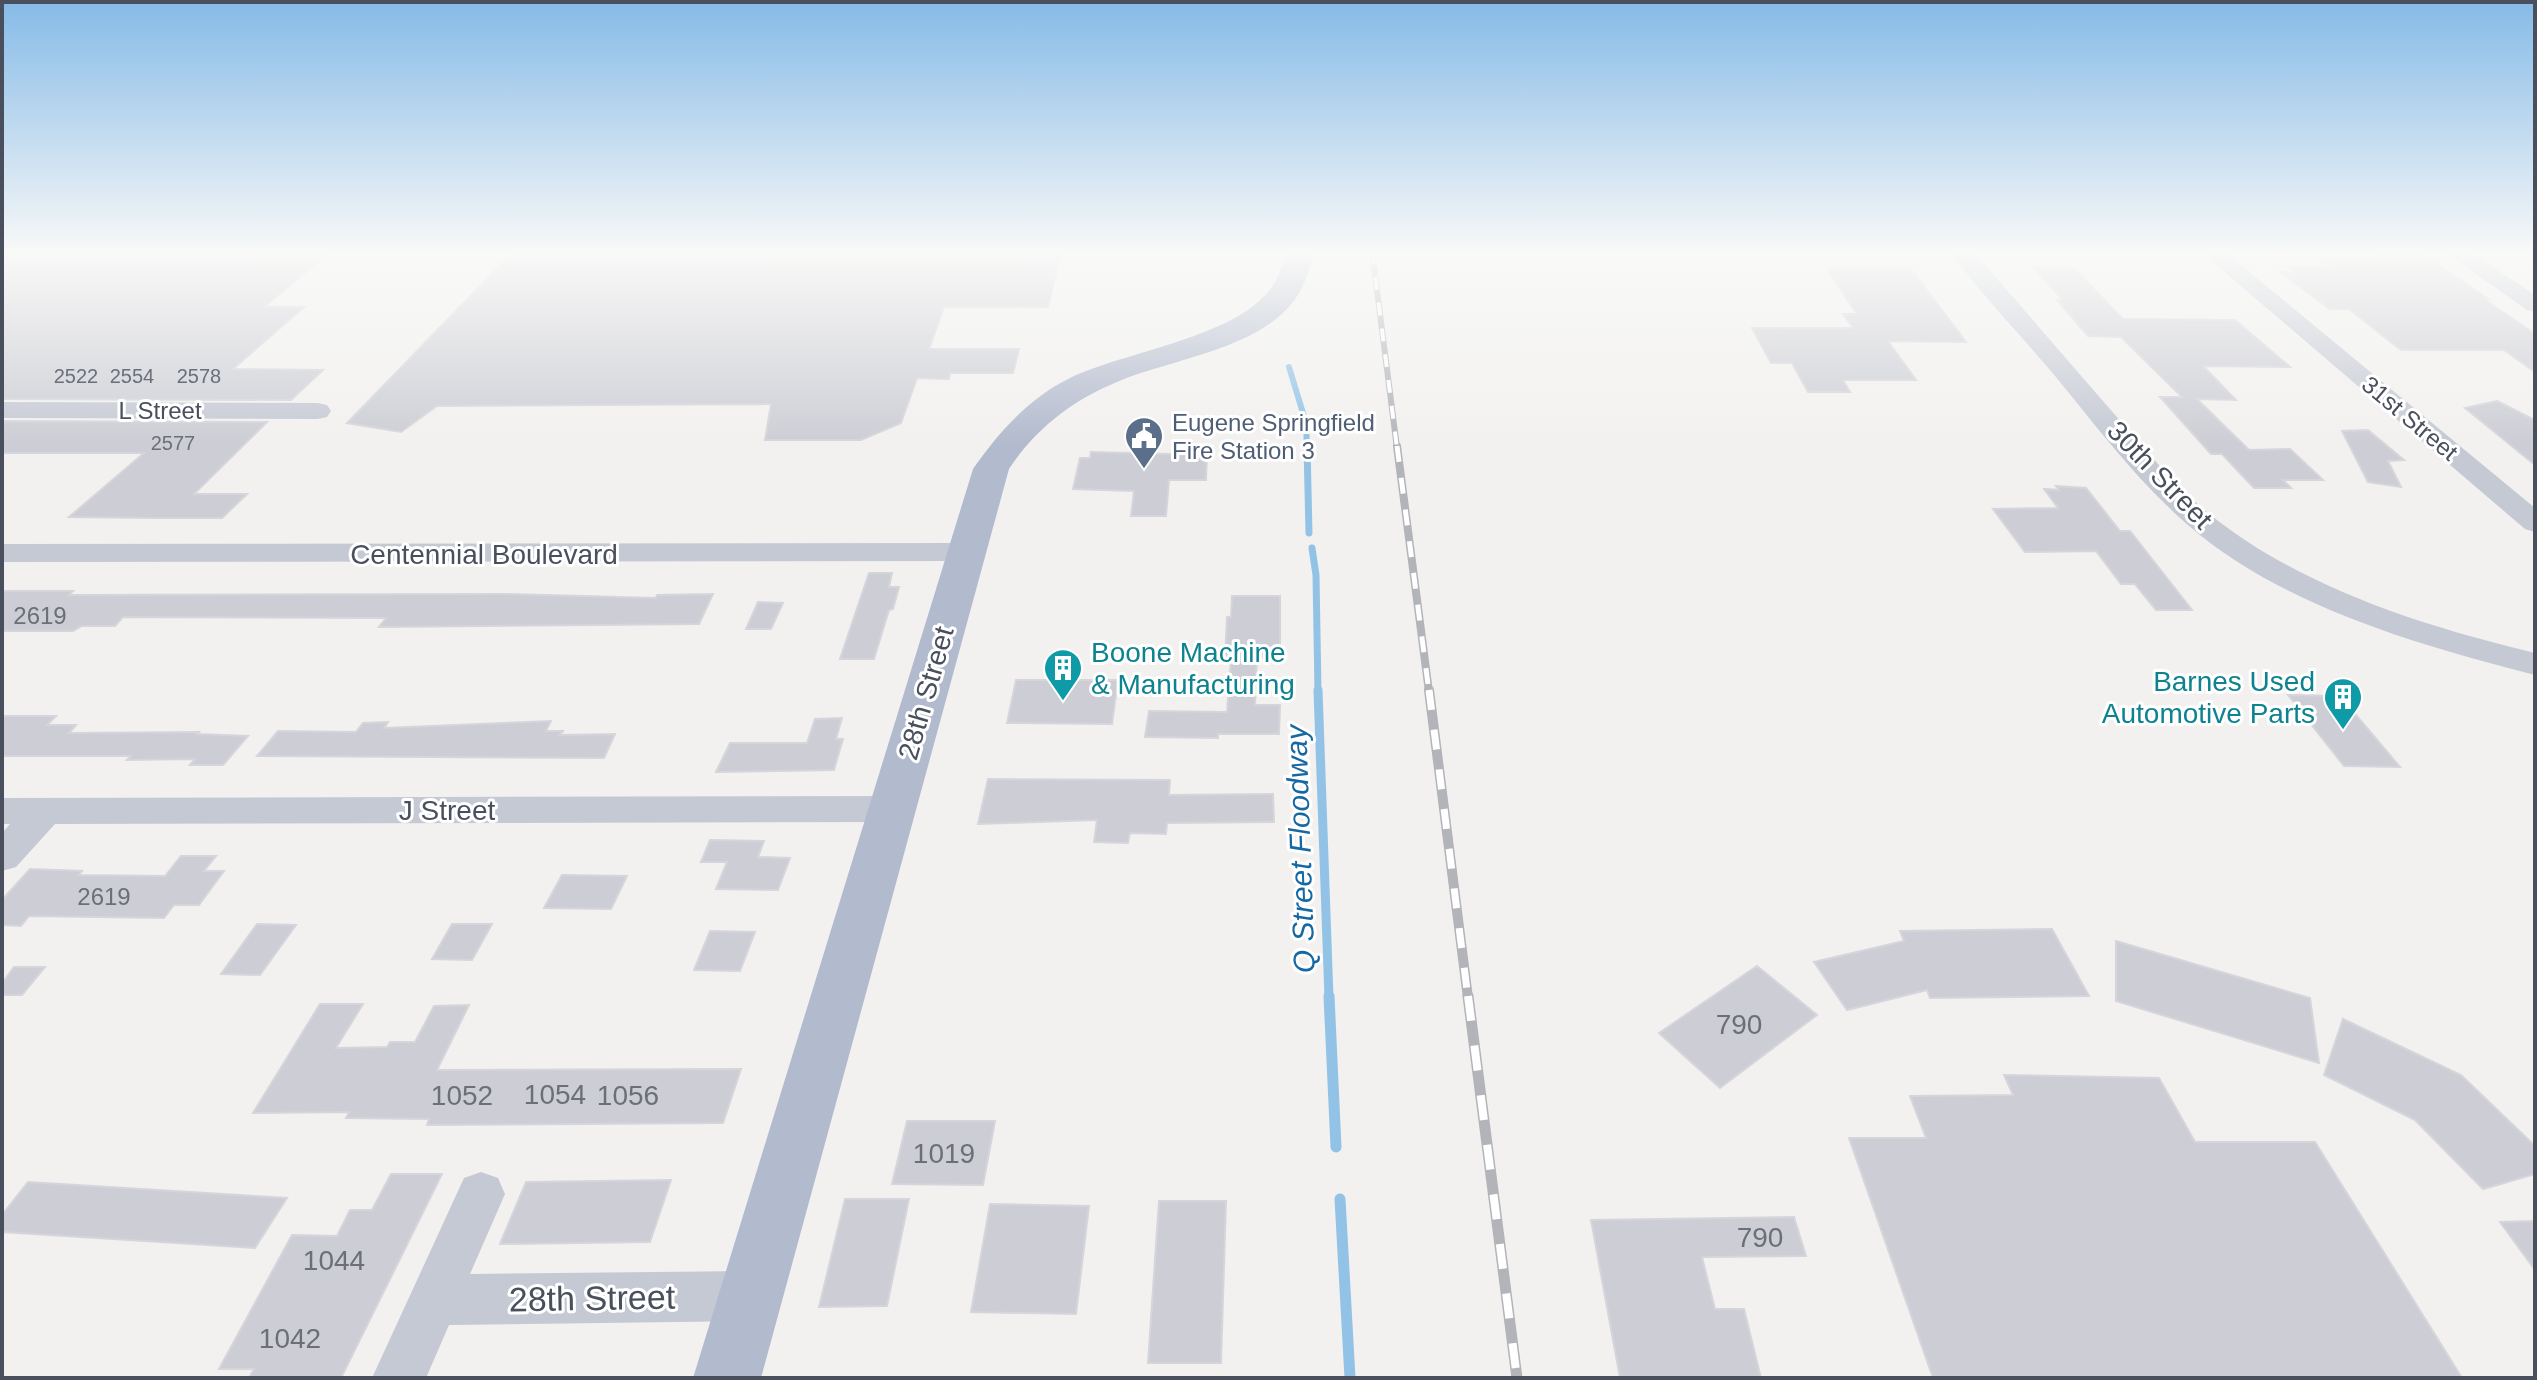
<svg xmlns="http://www.w3.org/2000/svg" width="2537" height="1380" viewBox="0 0 2537 1380" font-family="Helvetica,sans-serif">
<style>
.lines{fill:none;stroke-linecap:round;stroke-linejoin:round}
.stream-far3{stroke:#92c3e6;stroke-width:6}
.stream-far2{stroke:#92c3e6;stroke-width:7}
.stream-far1{stroke:#92c3e6;stroke-width:9}
.stream{stroke:#92c3e6;stroke-width:11}
.building{fill:#cdced5;stroke:#d5d5db;stroke-width:2}
.minor{fill:#c5c9d4;fill-rule:evenodd}
.major{fill:#b2bacd;fill-rule:evenodd}
.rail-far3-casing{stroke:#b3b4ba;stroke-width:6}
.rail-far2-casing{stroke:#b3b4ba;stroke-width:8}
.rail-far1-casing{stroke:#b3b4ba;stroke-width:10}
.rail-casing{stroke:#b3b4ba;stroke-width:11}
.rail-far3{stroke:#fff;stroke-width:4;stroke-dasharray:13;stroke-linecap:butt}
.rail-far2{stroke:#fff;stroke-width:5;stroke-dasharray:16;stroke-linecap:butt}
.rail-far1{stroke:#fff;stroke-width:7;stroke-dasharray:20;stroke-linecap:butt}
.rail{stroke:#fff;stroke-width:8;stroke-dasharray:25;stroke-linecap:butt}
.labels{text-anchor:middle;dominant-baseline:central;stroke-width:6;stroke-linejoin:round;paint-order:stroke}
.far-number-label{font-size:20px;fill:#6a6f7a}
.far-street-label{font-size:24px;fill:#494f5c;stroke:#fff}
.far-service-label{font-size:24px;fill:#4e5e75;stroke:#fff;text-anchor:start}
.number-label{font-size:24px;fill:#6a6f7a}
.street-label{font-size:28px;fill:#494f5c;stroke:#fff}
.culture-label{font-size:28px;fill:#0d838f;stroke:#fff;text-anchor:start}
.near-number-label{font-size:28px;fill:#6a6f7a}
.water-label{font-size:30px;font-style:italic;fill:#1668a2;stroke:#fff}
.near-street-label{font-size:34px;fill:#494f5c;stroke:#fff}
</style>
<rect width="100%" height="100%" fill="#f2f1f0"/>
<g class="lines">
<path class="stream-far3" d="M 1289,367 L 1306,423 L 1307,448"/>
<path class="stream-far2" d="M 1307,446 L 1309,533
M 1312,548 L 1316,575 L 1318,692"/>
<path class="stream-far1" d="M 1318,690 L 1329,998"/>
<path class="stream" d="M 1329,996 L 1336,1147
M 1340,1199 L 1350,1378"/>
</g>
<path class="building" d="M 2,251 L 309,251 L 306,254 L 328,254 L 264,307 L 304,307 L 233,369 L 323,370 L 291,400 L 2,399 Z
M 558,251 L 892,255 L 894,252 L 1061,253 L 1048,307 L 944,307 L 929,349 L 1019,349 L 1013,373 L 950,373 L 949,379 L 917,378 L 901,423 L 861,440 L 765,440 L 771,404 L 437,406 L 401,432 L 347,423 L 511,254 L 555,254 Z
M 2369,251 L 2419,251 L 2488,299 L 2484,299 L 2535,334 L 2535,372 L 2504,350 L 2401,350 L 2349,309 L 2330,309 L 2280,272 L 2294,272 L 2289,267 L 2331,268 L 2323,262 L 2385,263 Z
M 2034,268 L 2075,269 L 2123,319 L 2235,320 L 2290,367 L 2203,366 L 2236,400 L 2197,399 L 2249,450 L 2290,449 L 2323,480 L 2283,480 L 2291,488 L 2254,488 L 2222,454 L 2211,454 L 2160,397 L 2182,397 L 2121,337 L 2088,336 L 2057,300 L 2063,300 Z
M 1827,269 L 1911,269 L 1966,342 L 1888,341 L 1916,380 L 1843,380 L 1850,392 L 1808,392 L 1792,363 L 1771,363 L 1752,328 L 1853,328 L 1843,314 L 1857,314 Z
M 2497,401 L 2535,420 L 2535,465 L 2465,408 Z
M 2,421 L 267,422 L 194,494 L 247,494 L 222,518 L 155,518 L 69,517 L 144,453 L 2,453 Z
M 2368,430 L 2404,460 L 2388,461 L 2401,487 L 2368,482 L 2342,431 Z
M 1091,452 L 1207,455 L 1206,480 L 1169,480 L 1166,516 L 1131,516 L 1134,491 L 1073,489 L 1080,458 L 1090,458 Z
M 2056,486 L 2086,488 L 2120,531 L 2130,531 L 2192,610 L 2156,610 L 2135,584 L 2121,584 L 2096,551 L 2025,552 L 1993,509 L 2058,508 L 2044,489 L 2059,490 Z
M 869,573 L 892,573 L 889,587 L 899,587 L 893,609 L 889,610 L 874,659 L 840,659 Z
M 2,591 L 73,591 L 69,595 L 507,594 L 656,598 L 657,595 L 713,594 L 699,624 L 379,627 L 386,618 L 123,617 L 115,626 L 82,626 L 73,631 L 2,631 Z
M 1232,596 L 1280,596 L 1280,658 L 1257,658 L 1255,705 L 1280,705 L 1279,734 L 1218,734 L 1218,738 L 1145,737 L 1149,711 L 1227,712 L 1231,658 L 1225,658 L 1227,617 L 1231,617 Z
M 758,602 L 783,603 L 771,629 L 746,629 Z
M 1016,680 L 1118,680 L 1112,724 L 1007,723 Z
M 2288,695 L 2340,696 L 2400,767 L 2344,766 Z
M 2,716 L 56,716 L 47,725 L 76,725 L 69,733 L 199,732 L 197,734 L 248,736 L 223,765 L 190,765 L 195,759 L 127,760 L 131,756 L 2,756 Z
M 842,718 L 836,739 L 843,739 L 834,770 L 716,772 L 730,743 L 807,743 L 815,719 Z
M 551,721 L 546,731 L 563,731 L 560,735 L 615,734 L 604,758 L 257,756 L 278,731 L 356,732 L 363,723 L 388,722 L 384,728 Z
M 988,779 L 1170,780 L 1169,795 L 1273,794 L 1274,822 L 1167,823 L 1166,834 L 1130,833 L 1128,843 L 1094,842 L 1097,820 L 978,824 Z
M 710,840 L 764,841 L 758,857 L 790,858 L 778,890 L 716,889 L 727,862 L 701,862 Z
M 181,856 L 216,856 L 204,871 L 224,871 L 199,905 L 174,905 L 164,918 L 29,916 L 21,926 L 2,925 L 2,900 L 30,869 L 82,871 L 79,875 L 165,876 Z
M 562,875 L 627,876 L 611,909 L 544,908 Z
M 257,924 L 296,925 L 260,975 L 221,974 Z
M 452,924 L 492,924 L 472,960 L 432,959 Z
M 2052,929 L 2089,996 L 1930,998 L 1927,990 L 1847,1010 L 1814,962 L 1904,941 L 1900,931 Z
M 710,931 L 755,932 L 740,971 L 694,970 Z
M 2116,941 L 2310,998 L 2319,1063 L 2116,1001 Z
M 1757,966 L 1817,1015 L 1720,1088 L 1659,1033 Z
M 14,967 L 45,967 L 22,995 L 2,995 L 2,983 Z
M 320,1004 L 363,1004 L 336,1048 L 387,1047 L 390,1042 L 415,1042 L 434,1006 L 469,1005 L 437,1070 L 741,1069 L 723,1123 L 427,1125 L 429,1119 L 346,1118 L 349,1112 L 253,1113 Z
M 2343,1019 L 2461,1075 L 2535,1146 L 2535,1174 L 2483,1189 L 2415,1120 L 2324,1075 Z
M 2004,1075 L 2159,1078 L 2195,1142 L 2315,1142 L 2462,1378 L 1933,1378 L 1849,1138 L 1926,1138 L 1910,1096 L 2013,1095 Z
M 907,1121 L 995,1121 L 983,1185 L 892,1184 Z
M 391,1174 L 442,1174 L 341,1378 L 249,1378 L 254,1369 L 219,1369 L 292,1235 L 337,1236 L 350,1210 L 372,1210 Z
M 671,1180 L 650,1242 L 500,1244 L 526,1182 Z
M 28,1182 L 287,1198 L 255,1248 L 2,1232 L 2,1215 Z
M 845,1199 L 909,1199 L 887,1306 L 819,1307 Z
M 1159,1201 L 1226,1201 L 1221,1363 L 1148,1363 Z
M 990,1204 L 1089,1206 L 1076,1314 L 971,1312 Z
M 1794,1217 L 1806,1256 L 1702,1257 L 1715,1309 L 1744,1309 L 1761,1378 L 1620,1378 L 1591,1220 Z
M 2535,1221 L 2535,1270 L 2500,1222 Z"/>
<g class="lines">
<path class="minor" d="M 1950,251 L 1973,251 C 2021,306 2068,361 2116,416 C 2147,451 2176,488 2213,517 C 2305,589 2423,626 2535,653 L 2535,675 C 2418,645 2281,606 2188,525 C 2138,482 2097,427 2055,376 C 2021,335 1981,295 1950,251 Z
M 2200,251 L 2224,251 L 2535,508 L 2535,532 L 2525,529 Z
M 2443,251 L 2469,251 L 2535,295 L 2535,312 L 2527,310 Z
M 2,402 L 318,403 L 327,405 L 331,411 L 327,417 L 318,419 L 2,418 Z
M 966,543 L 977,546 L 981,552 L 977,558 L 966,561 L 2,562 L 2,544 Z
M 892,796 L 905,799 L 911,809 L 905,819 L 892,822 L 55,824 L 16,867 L 2,871 L 2,833 L 10,824 L 2,824 L 2,798 Z
M 481,1172 L 498,1178 L 505,1194 L 470,1274 L 751,1271 L 769,1278 L 776,1296 L 769,1314 L 751,1321 L 449,1325 L 426,1378 L 372,1378 L 464,1178 Z"/>
<path class="major" d="M 1286,251 L 1314,251 C 1311,261 1309,271 1305,281 C 1279,348 1174,357 1117,382 C 1073,400 1035,429 1009,469 L 761,1378 L 693,1378 L 973,469 C 999,432 1029,398 1070,378 C 1125,351 1248,336 1276,280 C 1281,272 1283,260 1286,251 Z"/>
<defs>
<path id="rail-far3" d="M 1372,251 L 1397,448"/>
<path id="rail-far2" d="M 1397,446 L 1429,692"/>
<path id="rail-far1" d="M 1429,690 L 1468,998"/>
<path id="rail" d="M 1468,996 L 1517,1378"/>
</defs>
<use href="#rail-far3" class="rail-far3-casing"/>
<use href="#rail-far2" class="rail-far2-casing"/>
<use href="#rail-far1" class="rail-far1-casing"/>
<use href="#rail" class="rail-casing"/>
<use href="#rail-far3" class="rail-far3"/>
<use href="#rail-far2" class="rail-far2"/>
<use href="#rail-far1" class="rail-far1"/>
<use href="#rail" class="rail"/>
</g>
<linearGradient id="sky" x2="0" y2="1"><stop stop-color="#85bae7"/><stop offset="0.57" stop-color="#f9f9f8"/><stop offset="1" stop-color="#f9f9f8" stop-opacity="0"/></linearGradient>
<rect width="2537" height="444" fill="url(#sky)"/>
<defs>
<symbol id="civic-pin" viewBox="-11 -11 22 30"><path d="M0 17L-7.5 6A9.5 9.5 0 1 1 7.5 6Z" fill="#5c6f8a" stroke="#fff"/><path d="M-.6-6.5H3V-4.5H.6V-3L4-1V1h2V6H-6V1h2V-1L-.6-3ZM-1.2 2.5V6h2.4V2.5Z" fill="#fff"/></symbol>
<symbol id="building-pin" viewBox="-11 -11 22 30"><path d="M0 17L-7.5 6A9.5 9.5 0 1 1 7.5 6Z" fill="#0f9aa8" stroke="#fff"/><path d="M-4-6H4V6H1V3H-1V6H-4ZM-2.5-4.3h1.7v1.8h-1.7ZM.8-4.3h1.7v1.8H.8ZM-2.5-1h1.7V.8h-1.7ZM.8-1h1.7V.8H.8Z" fill="#fff"/></symbol>
</defs>
<g fill-rule="evenodd">
<use href="#civic-pin" x="1122" y="414" width="44" height="60"/>
<use href="#building-pin" x="1041" y="646" width="44" height="60"/>
<use href="#building-pin" x="2321" y="675" width="44" height="60"/>
</g>
<g class="labels">
<g class="far-number-label">
<text x="76" y="376">2522</text>
<text x="132" y="376">2554</text>
<text x="199" y="376">2578</text>
<text x="173" y="443">2577</text>
</g>
<g class="far-street-label">
<text x="160" y="410">L Street</text>
<text transform="translate(2410 418) rotate(40)">31st Street</text>
</g>
<g class="far-service-label">
<text x="1172" y="422">Eugene Springfield<tspan x="1172" dy="28">Fire Station 3</tspan></text>
</g>
<g class="number-label">
<text x="40" y="615">2619</text>
<text x="104" y="896">2619</text>
</g>
<g class="street-label">
<text transform="translate(2160 475) rotate(46)">30th Street</text>
<text x="484" y="554">Centennial Boulevard</text>
<text transform="translate(926 693) rotate(-74)">28th Street</text>
<text x="447" y="810">J Street</text>
</g>
<g class="culture-label">
<text x="1091" y="652">Boone Machine<tspan x="1091" dy="32">&amp; Manufacturing</tspan></text>
<text x="2315" y="681" text-anchor="end">Barnes Used<tspan x="2315" dy="32">Automotive Parts</tspan></text>
</g>
<g class="near-number-label">
<text x="1739" y="1024">790</text>
<text x="555" y="1094">1054</text>
<text x="462" y="1095">1052</text>
<text x="628" y="1095">1056</text>
<text x="944" y="1153">1019</text>
<text x="1760" y="1237">790</text>
<text x="334" y="1260">1044</text>
<text x="290" y="1338">1042</text>
</g>
<g class="water-label">
<text transform="translate(1300 849) rotate(-92)">Q Street Floodway</text>
</g>
<g class="near-street-label">
<text transform="translate(592 1298) rotate(-1)">28th Street</text>
</g>
</g>
<rect width="2537" height="1380" fill="none" stroke="#494f5c" stroke-width="8"/>
</svg>
